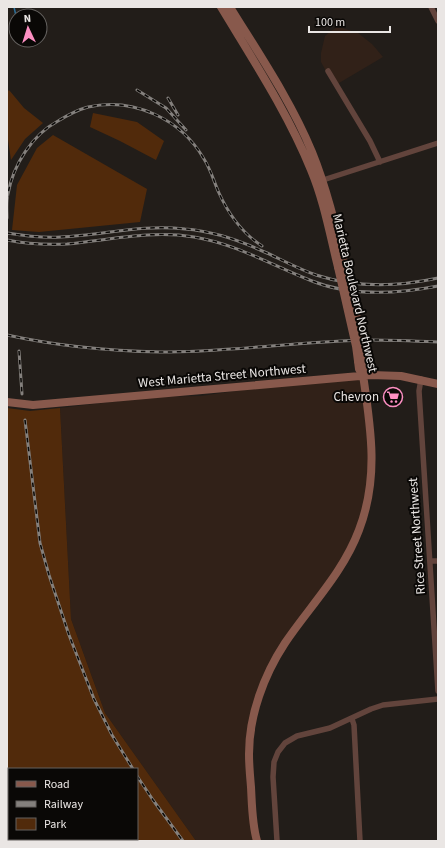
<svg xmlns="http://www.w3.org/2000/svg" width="445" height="848" viewBox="0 0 445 848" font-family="'Source Sans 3',sans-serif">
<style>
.industrial{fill:#312118}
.green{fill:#512a0b;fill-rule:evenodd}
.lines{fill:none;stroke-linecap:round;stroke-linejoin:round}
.stream{stroke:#2a6f9a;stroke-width:1.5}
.street{stroke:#62443c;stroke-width:5.5}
.secondary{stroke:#88594c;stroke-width:8}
.rail-casing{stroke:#84807d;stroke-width:3}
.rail{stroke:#0a0806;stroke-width:1.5;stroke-dasharray:4.5;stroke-linecap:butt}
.secondary-bridge{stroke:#88594c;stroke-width:8}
.labels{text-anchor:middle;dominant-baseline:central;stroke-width:4;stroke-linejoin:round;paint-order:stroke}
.street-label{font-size:13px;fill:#eae6e4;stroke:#0a0806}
.poi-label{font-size:13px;fill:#eae6e4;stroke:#0a0806;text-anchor:end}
</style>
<rect width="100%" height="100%" fill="#221d19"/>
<path class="industrial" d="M 336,28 L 342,28 L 358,33 L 372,44 L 383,57 L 334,86 L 321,62 L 321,53 L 325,36 L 331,31 Z
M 364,372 L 374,483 L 350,548 L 260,690 L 246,779 L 257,841 L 196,841 L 105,713 L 71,619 L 60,408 L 153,397 L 201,396 Z"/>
<path class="green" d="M 9,90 L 24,108 L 43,123 L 25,139 L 11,160 L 7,133 L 7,92 Z
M 93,113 L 137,122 L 164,141 L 156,160 L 120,141 L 90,127 Z
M 53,135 L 147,189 L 140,222 L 39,232 L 12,230 L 17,185 L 37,148 Z
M 7,408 L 30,411 L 60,408 L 71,619 L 105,713 L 196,841 L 7,841 ZM 9,769 L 137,769 L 137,839 L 9,839 Z"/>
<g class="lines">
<path class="stream" d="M 14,7 L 16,16"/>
<path class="street" d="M 431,7 L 438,21
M 328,71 L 370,141 L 380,162
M 320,181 L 438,143
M 421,379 L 419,391 L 438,691
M 430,561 L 438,561
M 352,719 L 354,725 L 360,841
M 277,841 L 273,777 L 274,762 L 278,752 L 285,743 L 297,736 L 330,728 L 371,709 L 383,705 L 438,699"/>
<path class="secondary" d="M 221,7 C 253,60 288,113 311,170 C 324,201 330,235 338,267
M 230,7 C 259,54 291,101 312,152 C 327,189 336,228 345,266
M 363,375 L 366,368 L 364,349
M 7,402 L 33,405 L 371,375 L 401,376 L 438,384
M 257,841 C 252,824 252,805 251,787 C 250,776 249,765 249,754 C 249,715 264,675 285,643 C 310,606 343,573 359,530 C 379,478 371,429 363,375 L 359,369 L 358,361"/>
<defs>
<path id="rail" d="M 137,90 L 166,108 L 186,130
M 168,98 L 178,115
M 7,218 C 7,210 6,202 8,194 C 13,165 32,135 58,121 C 68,115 77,110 88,107 C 134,97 181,119 204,159 C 211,170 214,182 219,193 C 229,215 242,233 262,246
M 7,233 C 25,236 43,238 61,237 C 103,235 143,224 185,229 C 211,231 236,239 260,250 C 279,258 296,268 316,275 C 356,288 397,287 438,278
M 7,240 C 27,244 47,245 67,244 C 110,240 151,230 194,237 C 237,244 273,266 312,281 C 352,297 397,294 438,286
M 7,335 C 57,346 109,351 160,352 C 231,352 301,341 371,340 C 394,340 416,341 438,342
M 19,351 L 22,394
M 25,420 L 40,543 L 49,575 L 69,635 L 94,699 L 112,735 L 133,769
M 137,776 L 153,800 L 183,841"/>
</defs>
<use href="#rail" class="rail-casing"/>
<use href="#rail" class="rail"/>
<path class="secondary-bridge" d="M 345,266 L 364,349
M 338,267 L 356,346 L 358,361"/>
</g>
<defs>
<symbol id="supermarket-ring" viewBox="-11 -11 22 22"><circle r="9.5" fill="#0a0806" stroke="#fc8fc2" stroke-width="1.5"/><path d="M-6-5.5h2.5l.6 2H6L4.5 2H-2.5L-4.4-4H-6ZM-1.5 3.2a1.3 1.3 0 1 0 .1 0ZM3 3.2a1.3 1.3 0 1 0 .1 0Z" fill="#fc8fc2"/></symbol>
</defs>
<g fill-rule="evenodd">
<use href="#supermarket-ring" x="382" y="386" width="22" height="22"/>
</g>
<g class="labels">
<g class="street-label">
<text transform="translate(355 293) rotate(77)">Marietta Boulevard Northwest</text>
<text transform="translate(222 376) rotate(-5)">West Marietta Street Northwest</text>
<text transform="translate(417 536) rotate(-94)">Rice Street Northwest</text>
</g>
<g class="poi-label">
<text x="379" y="397">Chevron</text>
</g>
</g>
<rect width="445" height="848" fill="none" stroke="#eae6e4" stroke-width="16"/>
<rect x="8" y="768" width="130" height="72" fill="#0a0806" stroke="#64615f"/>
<rect x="16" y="781" width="20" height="6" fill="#88594c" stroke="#64615f"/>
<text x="44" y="788" font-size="12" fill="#eae6e4">Road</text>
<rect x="16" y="801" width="20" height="6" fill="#84807d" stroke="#64615f"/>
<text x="44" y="808" font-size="12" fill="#eae6e4">Railway</text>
<rect x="16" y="818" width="20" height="12" fill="#512a0b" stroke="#64615f"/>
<text x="44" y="828" font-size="12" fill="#eae6e4">Park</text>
<g transform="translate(28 28) rotate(356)"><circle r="19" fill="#0a0806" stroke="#64615f"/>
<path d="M0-3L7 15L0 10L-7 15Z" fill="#fc8fc2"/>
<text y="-6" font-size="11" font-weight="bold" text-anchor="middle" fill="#eae6e4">N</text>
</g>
<path d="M309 26v6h81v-6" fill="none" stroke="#eae6e4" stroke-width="2"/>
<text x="315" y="26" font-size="12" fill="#eae6e4" stroke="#0a0806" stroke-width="3" paint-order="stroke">100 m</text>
</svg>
